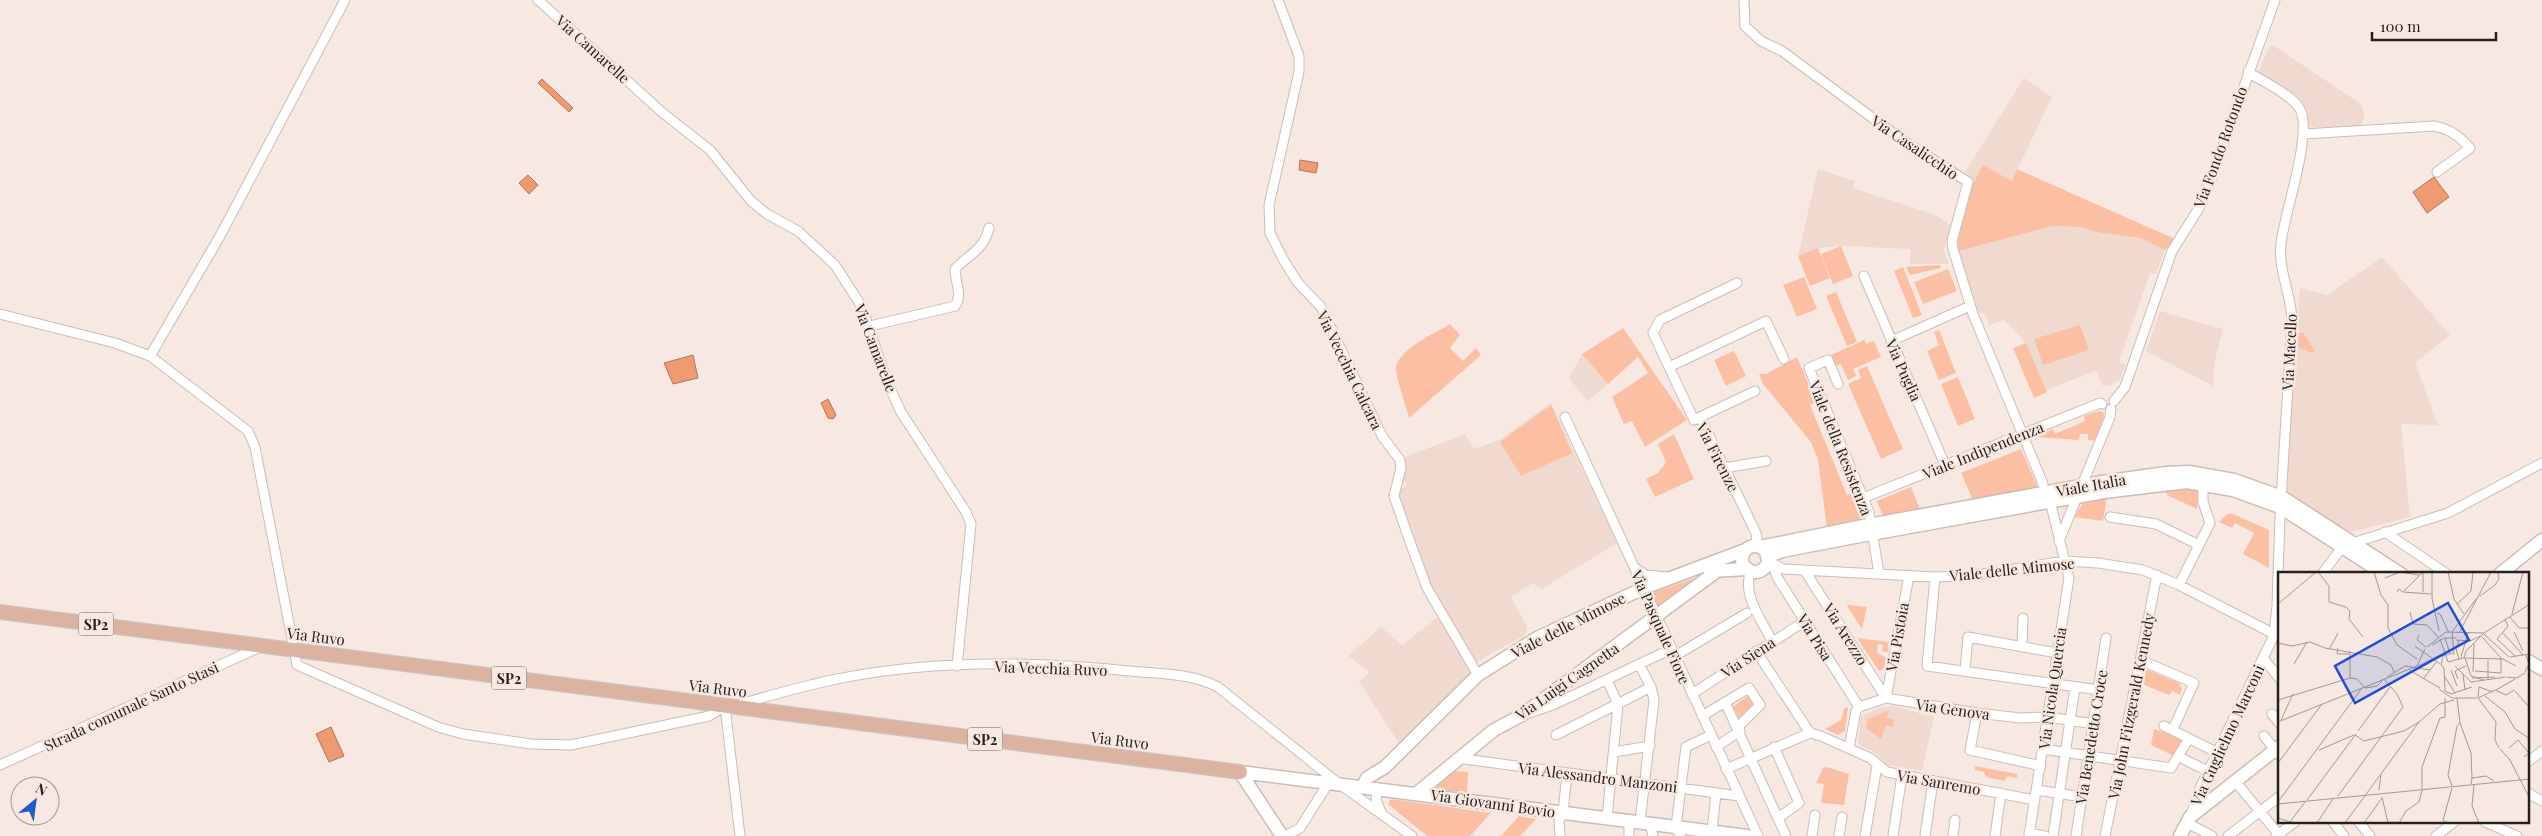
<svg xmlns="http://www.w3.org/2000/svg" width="2542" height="836" viewBox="0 0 2542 836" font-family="'Playfair Display',serif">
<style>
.built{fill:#f0dad0}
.green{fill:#fbbfa3}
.water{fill:#f09a71;stroke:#b37558}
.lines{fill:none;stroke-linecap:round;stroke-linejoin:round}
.street-casing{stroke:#cabdb6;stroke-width:11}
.secondary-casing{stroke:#cabdb6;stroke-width:15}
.primary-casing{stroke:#cbc9c9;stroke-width:16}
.street{stroke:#fff;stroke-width:9}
.secondary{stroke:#fff;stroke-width:12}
.primary{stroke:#dcb3a0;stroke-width:14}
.labels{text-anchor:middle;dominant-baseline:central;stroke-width:5;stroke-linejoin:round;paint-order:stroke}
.shield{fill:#f7e9e2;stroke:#645c58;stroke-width:1}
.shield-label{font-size:14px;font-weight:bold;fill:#25201d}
.street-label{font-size:15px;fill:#25201d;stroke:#f7e9e2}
.inset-road{fill:none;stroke:#a39993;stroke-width:1}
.view{fill:#1d4ed8;fill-opacity:0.15;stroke:#1d4ed8;stroke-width:2.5}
.inset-edge{fill:none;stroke:#25201d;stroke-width:2.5}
</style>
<rect width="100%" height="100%" fill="#f7e9e2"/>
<path class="built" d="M 2271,44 L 2361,104 L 2365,116 L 2362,123 L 2357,127 L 2310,127 L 2307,124 L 2307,110 L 2301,101 L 2274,85 L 2258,72 Z
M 2024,78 L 2052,97 L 2012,181 L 1973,185 L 1968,182 L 1971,177 L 1965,172 Z
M 1818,169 L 1855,181 L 1853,188 L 1936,215 L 1951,226 L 1944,249 L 1949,264 L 1910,264 L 1910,249 L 1841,246 L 1818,248 L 1798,256 Z
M 2053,226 L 2082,227 L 2096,232 L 2140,238 L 2165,250 L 2156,274 L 2150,273 L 2119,362 L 2126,364 L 2120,379 L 2109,386 L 2102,385 L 2096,371 L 2046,390 L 2026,343 L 2004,320 L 1989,325 L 1985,314 L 1978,312 L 1959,251 Z
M 2382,257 L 2450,335 L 2415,363 L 2438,425 L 2401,424 L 2410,517 L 2347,533 L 2287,496 L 2289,431 L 2300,288 L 2327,295 Z
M 2160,311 L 2223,329 L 2214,364 L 2213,386 L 2146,351 Z
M 1582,354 L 1608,384 L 1587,401 L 1569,378 Z
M 1551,403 L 1617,543 L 1542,589 L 1533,583 L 1511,597 L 1527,627 L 1525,635 L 1475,663 L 1431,587 L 1397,495 L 1399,489 L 1406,486 L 1405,480 L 1402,482 L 1405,457 L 1465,434 L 1474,449 L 1499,440 Z
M 1438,617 L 1473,673 L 1400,745 L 1359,682 L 1370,672 L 1348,656 L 1381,627 L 1402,645 Z
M 1893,706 L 1934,717 L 1922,771 L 1887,765 L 1876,753 L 1858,744 L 1861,716 L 1881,707 Z"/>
<path class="green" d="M 1983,165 L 2012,181 L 2017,169 L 2175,239 L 2165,250 L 2140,238 L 2096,232 L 2082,227 L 2053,226 L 1959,251 L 1956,227 L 1968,182 L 1973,184 Z
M 1841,246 L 1853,276 L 1833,284 L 1821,254 Z
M 1818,248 L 1830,278 L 1810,286 L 1798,256 Z
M 1940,265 L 1941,268 L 1910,275 L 1906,267 Z
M 1903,267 L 1922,315 L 1913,318 L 1894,271 Z
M 1948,269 L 1957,291 L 1923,304 L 1914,282 Z
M 1804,277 L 1817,309 L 1797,317 L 1783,285 Z
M 1836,292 L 1857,342 L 1847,346 L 1826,296 Z
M 1450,324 L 1460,335 L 1450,348 L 1463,361 L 1476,348 L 1481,355 L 1409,418 C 1406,406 1396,378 1396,368 C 1397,350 1437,332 1450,324 Z
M 2080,325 L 2089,350 L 2043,365 L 2034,339 Z
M 1623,328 L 1687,420 L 1645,447 L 1632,421 L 1624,424 L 1612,397 L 1648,373 L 1638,357 L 1608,384 L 1582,354 Z
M 1939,330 L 1956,373 L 1939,380 L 1927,351 L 1939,345 L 1934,332 Z
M 2303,332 L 2315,351 L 2311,353 L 2298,347 L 2299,334 Z
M 1864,340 L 1866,344 L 1874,341 L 1881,357 L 1853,369 L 1856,376 L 1848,380 L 1841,364 L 1836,366 L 1831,355 Z
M 2026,343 L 2047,392 L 2034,398 L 2013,348 Z
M 1734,351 L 1746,376 L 1726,386 L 1714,360 Z
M 1797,357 L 1816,402 L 1810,405 L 1847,495 L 1853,493 L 1862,517 L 1859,522 L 1827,528 L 1818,460 L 1811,442 L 1763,384 L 1759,374 L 1766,374 Z
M 1867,366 L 1903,449 L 1881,459 L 1848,384 L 1861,378 L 1858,370 Z
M 1958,377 L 1975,419 L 1958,426 L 1941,384 Z
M 1551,405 L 1572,453 L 1521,476 L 1500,442 Z
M 2099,411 L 2103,412 L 2104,416 L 2095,441 L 2088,440 L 2088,434 L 2080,434 L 2079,440 L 2035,437 L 2053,429 L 2055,434 L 2085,421 L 2084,416 Z
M 1674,434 L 1694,479 L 1655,497 L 1646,479 L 1658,473 L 1666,462 L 1658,444 Z
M 2021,449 L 2038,488 L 1973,500 L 1961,473 Z
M 1911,487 L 1920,509 L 1883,516 L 1877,501 Z
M 2198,487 L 2197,509 L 2167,495 L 2165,489 Z
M 2107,497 L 2103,521 L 2074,517 L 2083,503 Z
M 2227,514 L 2233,514 L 2269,530 L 2269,568 L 2243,554 L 2254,533 L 2235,523 L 2232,528 L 2219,522 Z
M 1692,579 L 1698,579 L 1659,608 L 1652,593 Z
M 1848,605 L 1867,607 L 1862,629 L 1847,606 Z
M 1857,638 L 1889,642 L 1888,652 L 1882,651 L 1883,645 L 1878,644 L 1877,653 L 1887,658 L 1884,668 L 1879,671 Z
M 2145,669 L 2179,683 L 2182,688 L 2180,695 L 2173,691 L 2169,695 L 2142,684 Z
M 1750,694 L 1755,702 L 1739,718 L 1733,707 Z
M 1848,707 L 1845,731 L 1838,735 L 1825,729 L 1841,720 L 1844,709 Z
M 1889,710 L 1887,718 L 1894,720 L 1893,727 L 1886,725 L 1881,739 L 1866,728 L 1868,719 Z
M 2154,729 L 2184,739 L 2174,756 L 2151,745 Z
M 1975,766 L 2017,774 L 2017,778 L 2008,776 L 2004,781 L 1986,777 L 1984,772 L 1975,770 Z
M 1827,767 L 1849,774 L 1844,805 L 1821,803 L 1824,784 L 1816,783 L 1823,768 Z
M 1456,771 L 1468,772 L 1467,793 L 1435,789 L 1436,785 Z
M 1391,799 L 1491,813 L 1470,836 L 1427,836 L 1388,804 Z
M 1519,816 L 1536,819 L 1520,836 L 1501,836 Z"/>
<path class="water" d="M 542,79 L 573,108 L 569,112 L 538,83 Z
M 1300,160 L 1318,163 L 1316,173 L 1299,170 Z
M 528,175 L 538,185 L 529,194 L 519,183 Z
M 2434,177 L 2449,197 L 2427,213 L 2413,192 Z
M 693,355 L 698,378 L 673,384 L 664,363 Z
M 828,399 L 836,415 L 833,419 L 828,418 L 821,403 Z
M 331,727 L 344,756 L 329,762 L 316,734 Z"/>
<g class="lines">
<defs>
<path id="street" d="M 538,0 L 664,114 L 710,150 L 751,201 L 767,214 L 798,231 L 835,265 L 862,307 L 888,384 L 901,412 L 966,512 L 971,524 L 957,666
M 1278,0 L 1299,56 L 1299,72 L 1269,205 L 1270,233 L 1283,259 L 1298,283 L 1321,307 L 1382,436 L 1400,460 L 1401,468 L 1394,496 L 1410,542 L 1427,588 L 1478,675
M 1744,0 L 1745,26 L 1761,41 L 1782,51 L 1901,139 L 1968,182 L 1952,241 L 1953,249 L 1973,314 L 2043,484
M 2248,72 C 2264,82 2286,92 2298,106 C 2316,127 2283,216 2281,244 C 2278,270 2291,294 2292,319 L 2280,517 L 2277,606 L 2274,634
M 2304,134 L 2434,126 C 2450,129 2459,136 2470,148 L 2437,172
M 1864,276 L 1945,465
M 1737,283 L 1660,320 L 1653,333 L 1694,420 L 1700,417 L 1756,533 L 1757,540 L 1754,546
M 0,314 L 115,343 L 150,356 L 248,431 L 255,447 L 297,665 L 438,727 L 463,734 L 531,744 L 571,745 L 709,716 L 725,706 L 740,836
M 870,326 L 955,306 C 963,294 955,283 955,269 C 969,254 984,250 989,228
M 1891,341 L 1970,306
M 150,356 L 220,236 L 345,0
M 1669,367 L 1766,321 L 1784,359
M 1838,384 L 1828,360 L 1809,368 L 1869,512 L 1879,574
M 2114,401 L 2125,387 L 2172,251 L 2199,208 L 2210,182 L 2275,0
M 1565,417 L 1758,836
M 1700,417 L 1755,391
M 1724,468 L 1766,461
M 1863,498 L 2100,403 L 2102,404
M 2110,517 L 2156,524 L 2199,545
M 2385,532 L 2447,574
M 2059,541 L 2110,417 L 2111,409
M 1767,560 L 1783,569 L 1935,577 L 1977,575 L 2064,561 L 2098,563 L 2143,570 L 2179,585 L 2280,637
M 1773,565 L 1777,577 L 1859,707
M 1635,568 L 1646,575 L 1668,577
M 1751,571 C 1741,593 1762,621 1772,641
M 1805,571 L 1886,698
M 2322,574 L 2343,546 L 2448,513 L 2542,463
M 1935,577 L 1927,666 L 2099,690
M 2179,585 L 2210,523 L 2203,502 L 2203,483
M 2022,647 L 2023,618
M 1756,651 L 1810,733
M 1675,656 L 1747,613
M 2263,658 L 2280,679
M 2140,660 L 2194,683 L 2173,729
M 1639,664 L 1651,687 L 1654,700 L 1640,822
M 1965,671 L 1968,637 L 2057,653
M 1607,680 L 1618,704 L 1607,818
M 1692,694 L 1805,621
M 1886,698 L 1909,576
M 1725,702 L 1786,836
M 737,705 C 768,696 800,687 832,680 C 927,660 1034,661 1129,671 C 1159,674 1191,673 1218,687 L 1338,783 L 1412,836
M 1859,707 L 1886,698 L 1977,713 L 2020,718 L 2048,717 L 2094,724
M 1529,713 L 1553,705 L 1671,649
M 1977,713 L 1970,750 L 2041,766
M 2272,714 L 2280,724
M 1702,716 L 1749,688 L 1760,705 L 1738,727
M 2164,726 L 2218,753
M 1810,733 L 1821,736 L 1870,758 L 1887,772 L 2035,800
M 1556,735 L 1651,687
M 2264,736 L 2280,756
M 1716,747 L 1740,731
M 1774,747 L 1799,803 L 1778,818
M 1849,748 L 1856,711 L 1859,707
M 2043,749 L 2171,768 L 2188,740
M 1614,752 L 1650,746
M 2179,757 L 2208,771
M 1457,758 L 1739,796
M 2528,762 L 2542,751
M 0,765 L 260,647
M 1726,769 L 1810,733
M 2235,781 L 2280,836
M 1377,788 L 1376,800 L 1381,812
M 2037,790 L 2082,797
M 2528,793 L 2542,801
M 2190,817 L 2201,786 L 2277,629
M 1629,820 L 1629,836
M 2333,822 L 2344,836
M 2359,822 L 2370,836
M 2485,822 L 2517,836
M 1650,823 L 1653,836
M 2187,823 L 2212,836
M 1712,831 L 1716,793
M 2029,833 L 2045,836
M 1285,836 L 1300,828 L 1329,782
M 1560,836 L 1559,821 L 1563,812 L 1567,774
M 1680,836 L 1676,826 L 1686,747 L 1711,735
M 1812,836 L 1815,815
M 1839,836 L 1842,817
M 1865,836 L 1877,766
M 1893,836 L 1902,775
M 1925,836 L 1933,781
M 1953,836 L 1955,820
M 1995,836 L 2001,793
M 2029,836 L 2069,578 L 2049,497
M 2053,836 L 2075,687
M 2076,836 L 2106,638
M 2105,836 L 2157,575
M 2228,836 L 2280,796
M 2276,836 L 2295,822
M 2436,836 L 2454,822"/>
<path id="secondary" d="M1742 559a13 13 0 1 1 26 0a13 13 0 1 1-26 0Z
M 1760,547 L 1858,527 L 2102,482 L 2166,473 L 2189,472 L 2234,480 L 2282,497 L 2401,574
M 1767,557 L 1782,551 L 1860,536 L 2104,492 L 2187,482 L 2233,490 L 2280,507 L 2384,574
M 1710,571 L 1748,569
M 2500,574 L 2542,540
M 2528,661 L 2542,669
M 1240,772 L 1747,836
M 1240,772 L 1282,836
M 1363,786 L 1367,778 L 1385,767 L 1478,675 L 1537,638 L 1644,588 L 1745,550
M 1417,793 L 1494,730 L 1522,715 L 1717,571
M 2180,836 L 2190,817 L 2280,746"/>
<path id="primary" d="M 0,612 L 1240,772"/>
</defs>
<use href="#street" class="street-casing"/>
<use href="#secondary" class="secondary-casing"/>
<use href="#primary" class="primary-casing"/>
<use href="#street" class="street"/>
<use href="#secondary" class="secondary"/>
<use href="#primary" class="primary"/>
</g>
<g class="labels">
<g class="shield">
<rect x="78.5" y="612.5" width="35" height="23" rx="4"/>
<rect x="491.5" y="666.5" width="35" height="23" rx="4"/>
<rect x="967.5" y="727.5" width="35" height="23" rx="4"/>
</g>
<g class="shield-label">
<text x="96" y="624">SP2</text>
<text x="509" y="678">SP2</text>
<text x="985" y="739">SP2</text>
</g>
<g class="street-label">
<text transform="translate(593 49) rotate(42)">Via Camarelle</text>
<text transform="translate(1915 147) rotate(34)">Via Casalicchio</text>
<text transform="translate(2220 147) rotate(-70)">Via Fondo Rotondo</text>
<text transform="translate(876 348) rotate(69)">Via Camarelle</text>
<text transform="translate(2289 352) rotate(-87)">Via Macello</text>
<text transform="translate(1350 370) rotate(64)">Via Vecchia Calcara</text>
<text transform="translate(1904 370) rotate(66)">Via Puglia</text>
<text transform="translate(1841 448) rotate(68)">Viale della Resistenza</text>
<text transform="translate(1983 450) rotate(-22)">Viale Indipendenza</text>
<text transform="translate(1718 457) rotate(63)">Via Firenze</text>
<text transform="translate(2091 485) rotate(-10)">Viale Italia</text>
<text transform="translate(2012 569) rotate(-6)">Viale delle Mimose</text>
<text transform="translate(1568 625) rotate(-27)">Viale delle Mimose</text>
<text transform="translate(1661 627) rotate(66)">Via Pasquale Fiore</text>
<text transform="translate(1846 634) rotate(58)">Via Arezzo</text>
<text transform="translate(316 636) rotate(7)">Via Ruvo</text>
<text transform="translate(1815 637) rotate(58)">Via Pisa</text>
<text transform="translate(1897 637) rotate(-80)">Via Pistoia</text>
<text transform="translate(1748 657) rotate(-33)">Via Siena</text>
<text transform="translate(1051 668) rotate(2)">Via Vecchia Ruvo</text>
<text transform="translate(1567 681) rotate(-35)">Via Luigi Cagnetta</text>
<text transform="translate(718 688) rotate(7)">Via Ruvo</text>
<text transform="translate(2052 688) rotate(-82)">Via Nicola Quercia</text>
<text transform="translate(131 706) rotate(-25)">Strada comunale Santo Stasi</text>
<text transform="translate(2131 706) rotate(-79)">Via John Fitzgerald Kennedy</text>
<text transform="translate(1953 709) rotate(8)">Via Genova</text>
<text transform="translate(2227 735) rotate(-65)">Via Guglielmo Marconi</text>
<text transform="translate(2091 737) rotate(-81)">Via Benedetto Croce</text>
<text transform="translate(1120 740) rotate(7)">Via Ruvo</text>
<text transform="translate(1598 777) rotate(7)">Via Alessandro Manzoni</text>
<text transform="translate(1939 782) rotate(10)">Via Sanremo</text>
<text transform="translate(1493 803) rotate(8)">Via Giovanni Bovio</text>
</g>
</g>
<g transform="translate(2278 572)">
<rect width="251" height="251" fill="#f7e9e2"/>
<path class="inset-road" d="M 40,0 L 51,14 L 51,30 L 68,35 L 72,39 L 71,47 L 85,65M 96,0 L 103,23 L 110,33 L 110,56 L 119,73 L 139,87M 154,0 L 154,26 L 161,59M 170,0 L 176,27 L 186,42M 107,6 L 122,0 L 141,3M 126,19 L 145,0M 119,20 L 121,17 L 125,20 L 153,22M 145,20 L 145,0M 202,24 L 217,13 L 221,7 L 220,0M 0,32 L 38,0M 179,32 L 193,19 L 195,0M 132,40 L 135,52 L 149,53 L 160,65M 159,41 L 162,42 L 171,61M 234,42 L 245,0M 232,45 L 241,56 L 250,56M 227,48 L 230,54 L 219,67 L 237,84M 224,60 L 245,83M 236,60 L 245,79M 181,61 L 213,0M 206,61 L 252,32M 206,62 L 231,85M 141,63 L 139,68 L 148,75M 204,65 L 224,87M 167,66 L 172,82M 162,67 L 170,90M 178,68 L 192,69 L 202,64M 0,71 L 14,74 L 32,70 L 47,76 L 99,85 L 113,93 L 116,100M 154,73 L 166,66 L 178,66M 137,74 L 162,92M 149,75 L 168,60 L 206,61M 52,76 L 60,61M 60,76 L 59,82 L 72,82M 72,79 L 72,106M 176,83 L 174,60 L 198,27M 183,85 L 190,61M 232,85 L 252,82M 186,86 L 188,79 L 205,62M 187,86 L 193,104 L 206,108M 181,87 L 178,77 L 181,69M 210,88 L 210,107M 170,90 L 185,86 L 225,87 L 238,94M 16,92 L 29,70M 140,94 L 164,82M 177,94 L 193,110M 166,96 L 163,93 L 165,84 L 175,81M 166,96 L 167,119M 131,98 L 162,116M 173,98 L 179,114M 197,99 L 223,101 L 223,86M 195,100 L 196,72M 247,100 L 251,92 L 248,83M 185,102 L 187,118M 109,105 L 127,94 L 152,98M 167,105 L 177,121M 229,105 L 239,106 L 247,101M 146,106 L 159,89M 194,106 L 217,105M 180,107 L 177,99 L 188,94M 193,110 L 228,105M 161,117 L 174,126 L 199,126M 218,118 L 237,107M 167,119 L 173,122 L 194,115M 237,119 L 252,136M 207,124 L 227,140 L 237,157 L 252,167M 200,125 L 201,115 L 215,120M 179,126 L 182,151M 200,126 L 218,150 L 217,168 L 221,176M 200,126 L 217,118 L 228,123 L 236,118M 0,128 L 72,106 L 79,107 L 87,116 L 99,114 L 106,107 L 119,122 L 125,135 L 60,224M 3,148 L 15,122M 0,150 L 139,94 L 147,77M 182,151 L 193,181 L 194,206M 80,159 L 112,115M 77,163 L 86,169 L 126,159 L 141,150M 231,176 L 240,168 L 251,181 L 246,185M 222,177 L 232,188 L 252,227M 41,178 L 76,163M 0,191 L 44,132M 193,212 L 194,206 L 208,204 L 216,209M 196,213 L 194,234 L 201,251M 174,214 L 170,203 L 179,154 L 182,151M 144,217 L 144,195 L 162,146 L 167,145 L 167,126M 101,218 L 103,203M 104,225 L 110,251M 29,228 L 78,162M 0,230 L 84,116M 0,232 L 252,207M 0,246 L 15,251M 12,250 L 27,230M 39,251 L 55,227M 67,251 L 141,150 L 162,132 L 176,128M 86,251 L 104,226M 121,251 L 128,239 L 141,230 L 144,218M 169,251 L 165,248 L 174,216"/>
<path class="view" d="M 170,31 L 191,68 L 77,131 L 57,94 Z"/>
<rect width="251" height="251" class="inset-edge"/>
</g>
<g transform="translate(35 801) rotate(29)"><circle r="24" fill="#f7e9e2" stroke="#a39993"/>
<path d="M0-4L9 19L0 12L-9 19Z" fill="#225bc8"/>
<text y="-8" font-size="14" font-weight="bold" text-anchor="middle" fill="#25201d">N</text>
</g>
<path d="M2372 32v8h124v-8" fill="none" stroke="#25201d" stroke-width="2.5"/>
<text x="2380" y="32" font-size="15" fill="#25201d" stroke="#f7e9e2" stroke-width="4" paint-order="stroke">100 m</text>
</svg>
